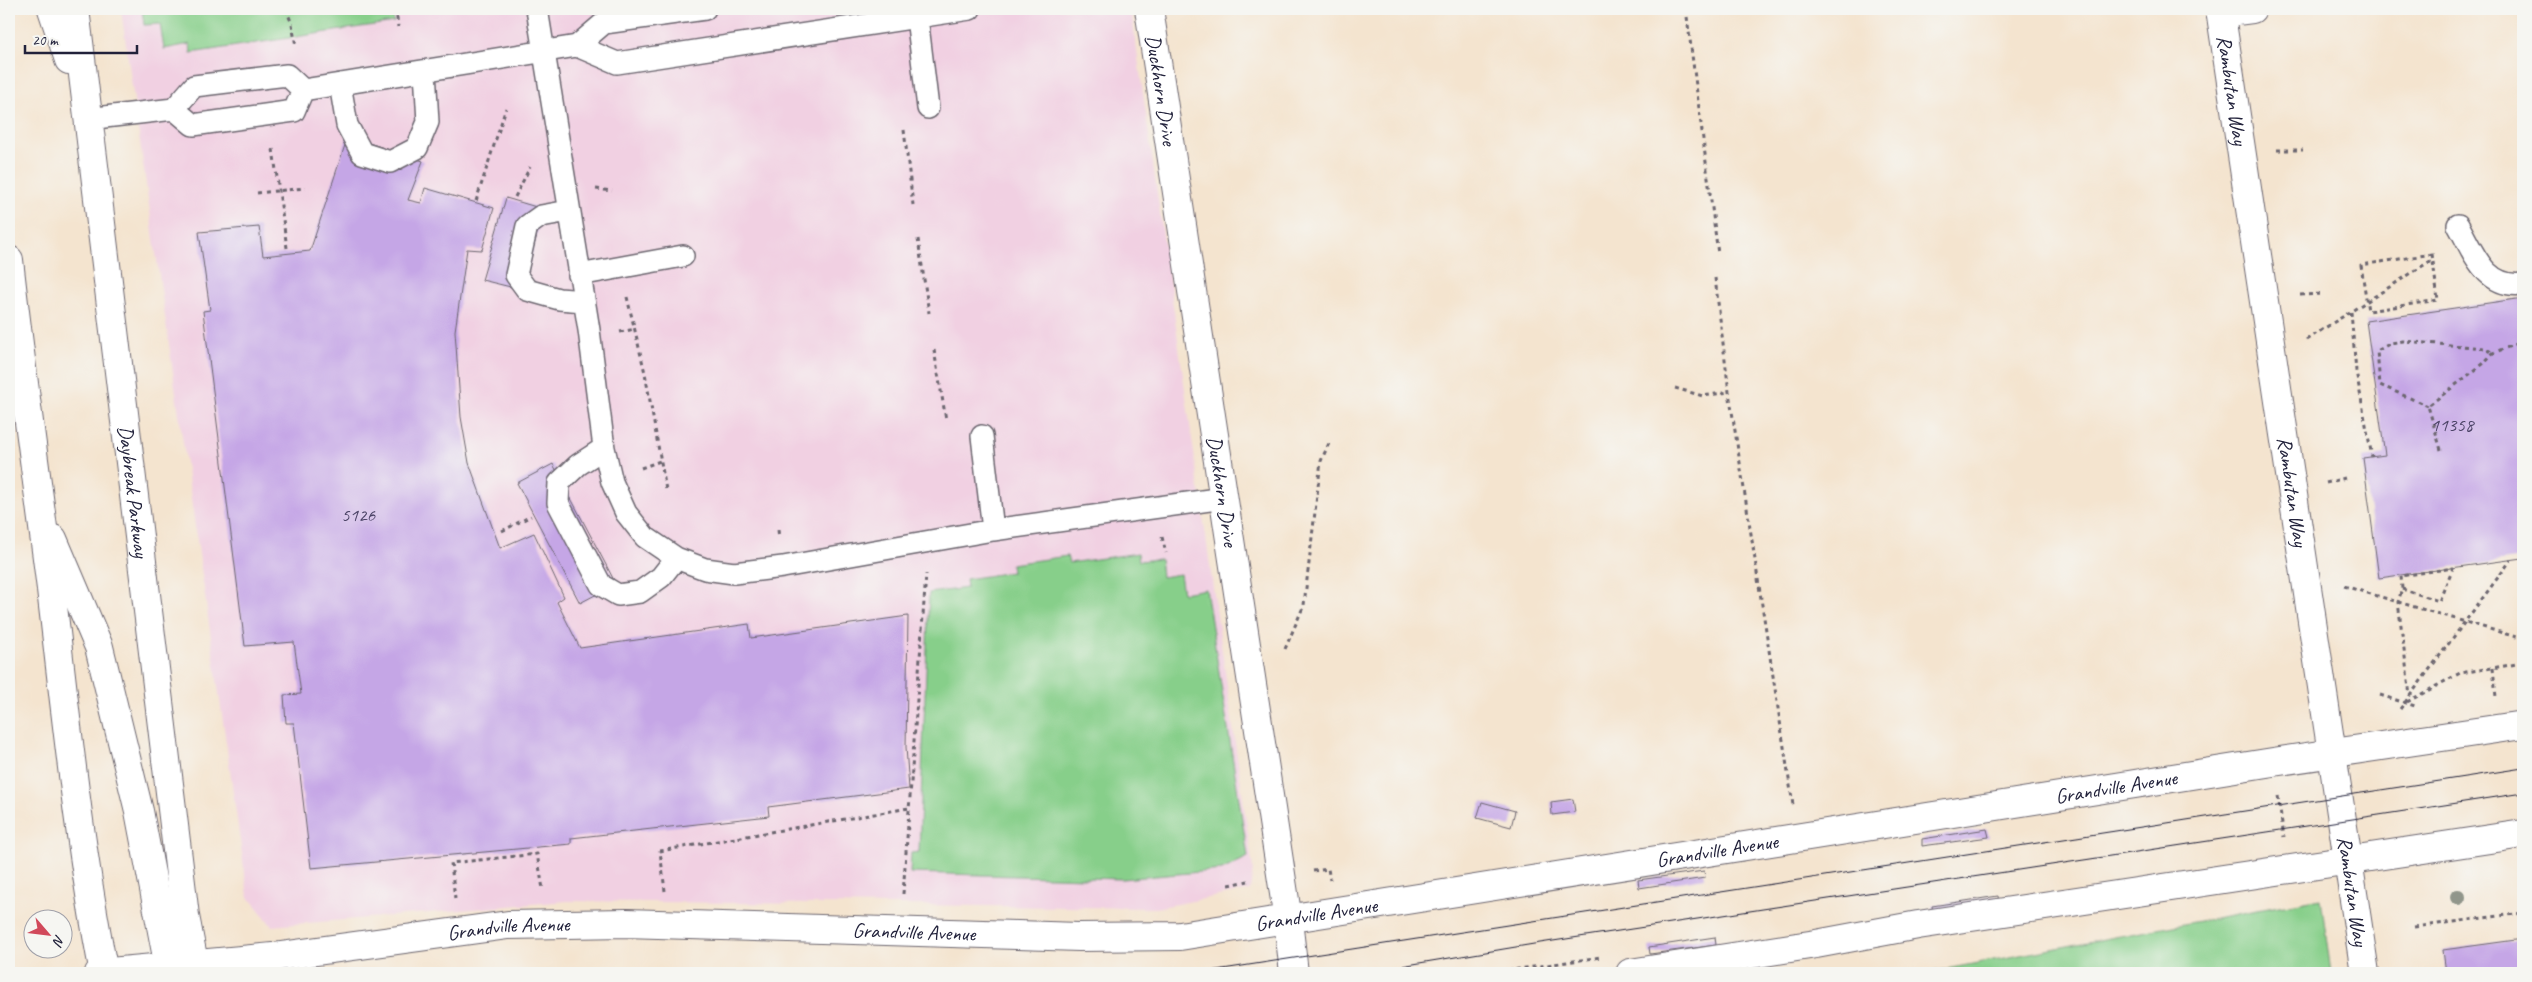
<svg xmlns="http://www.w3.org/2000/svg" width="2532" height="982" viewBox="0 0 2532 982" font-family="Caveat,sans-serif">
<style>
.built{fill:#f1d0e2}
.green{fill:#87cf8a;stroke:#547862}
.building{fill:#c5a6e6}
.lines{fill:none;stroke-linecap:round;stroke-linejoin:round}
.lane-casing{stroke:#6c666f;stroke-width:24}
.street-casing{stroke:#6c666f;stroke-width:30}
.secondary-casing{stroke:#6c666f;stroke-width:30}
.primary-casing{stroke:#6c666f;stroke-width:30}
.path{stroke:#6c666f;stroke-width:3;stroke-dasharray:4 4;stroke-linecap:butt}
.lane{stroke:#fff;stroke-width:21}
.street{stroke:#fff;stroke-width:28}
.secondary{stroke:#fff;stroke-width:28}
.primary{stroke:#fff;stroke-width:28}
.tram{stroke:#22223b;stroke-width:1}
.tree{fill:#91968b}
.labels{text-anchor:middle;dominant-baseline:central;stroke-width:4.5;stroke-linejoin:round;paint-order:stroke}
.number-label{font-size:19px;fill:#4b4366}
.street-label{font-size:21px;fill:#22223b;stroke:#f6f6f2}
</style>
<rect width="100%" height="100%" fill="#f6f6f2"/>
<filter id="ink" filterUnits="userSpaceOnUse"><feTurbulence type="fractalNoise" baseFrequency=".02" numOctaves="2"/><feDisplacementMap in="SourceGraphic" scale="10" xChannelSelector="R" yChannelSelector="G"/><feConvolveMatrix kernelMatrix="1 2 1 2 8 2 1 2 1" color-interpolation-filters="sRGB"/></filter>
<filter id="wash" filterUnits="userSpaceOnUse"><feTurbulence type="fractalNoise" baseFrequency=".0096" numOctaves="4" result="noise"/><feDisplacementMap in="SourceGraphic" scale="20" xChannelSelector="R" yChannelSelector="G"/><feGaussianBlur stdDeviation="1.12" result="paint"/><feColorMatrix in="noise" values="0 0 0 0 0 0 0 0 0 0 0 0 0 0 0 0 0 1.4 0 .05"/><feComposite in="paint" operator="in"/></filter>
<g filter="url(#wash)">
<rect width="100%" height="100%" fill="#f4e4cf"/>
<path class="built" d="M 121,9 L 1131,9 L 1253,869 L 1250,890 L 1156,908 L 567,901 L 272,926 L 248,896 Z"/>
<path class="green" d="M 142,9 L 392,9 L 394,22 L 191,53 L 190,44 L 164,49 L 160,24 L 144,25 Z
M 1138,553 L 1139,561 L 1160,559 L 1162,577 L 1180,574 L 1183,593 L 1206,589 L 1248,857 L 1222,870 L 1122,879 L 910,873 L 911,853 L 919,852 L 929,593 L 967,588 L 966,579 L 1012,572 L 1011,564 L 1067,556 L 1069,563 Z
M 2321,898 L 2331,973 L 1925,973 Z"/>
<g id="blocks">
<path class="building" d="M 348,136 L 423,161 L 408,200 L 421,203 L 425,188 L 494,208 L 482,250 L 467,249 L 455,331 L 461,417 L 469,463 L 500,548 L 534,533 L 564,597 L 557,602 L 580,648 L 749,624 L 751,638 L 908,616 L 906,747 L 909,789 L 768,807 L 769,816 L 571,838 L 571,844 L 311,868 L 294,723 L 286,723 L 284,695 L 301,694 L 294,642 L 245,646 L 203,311 L 210,310 L 199,232 L 259,227 L 263,256 L 310,251 Z
M 506,198 L 543,209 L 523,290 L 482,280 Z
M 2523,298 L 2523,558 L 2379,578 L 2363,458 L 2385,455 L 2366,321 Z
M 553,464 L 616,584 L 580,603 L 517,483 Z
M 1573,799 L 1575,812 L 1552,815 L 1551,802 Z
M 1482,802 L 1515,811 L 1511,827 L 1477,818 Z
M 1987,829 L 1989,837 L 1922,846 L 1922,839 Z
M 1704,871 L 1705,878 L 1639,888 L 1638,880 Z
M 1998,896 L 1999,904 L 1933,914 L 1932,906 Z
M 1715,937 L 1716,945 L 1650,954 L 1649,947 Z
M 2523,939 L 2523,973 L 2446,973 L 2443,950 Z"/>
</g>
</g>
<g filter="url(#ink)">
<use href="#blocks" fill-opacity="0" stroke="#6c666f" stroke-width="1"/>
<g class="lines">
<defs>
<path id="lane" d="M 537,9 L 589,330 L 604,448 L 612,482 L 626,513 L 645,537 L 676,558 L 705,569 L 734,573 L 783,567 L 993,530 L 1224,498
M 705,9 L 604,23 L 577,46 L 617,63 L 970,9
M 916,9 L 928,108
M 287,75 L 303,90 L 294,111 L 193,125 L 174,109 L 194,86 Z
M 340,84 L 347,125 L 362,153 L 390,162 L 417,148 L 428,122 L 425,71
M 303,90 L 577,46
M 87,119 L 174,109
M 569,211 L 541,216 L 527,226 L 516,275 L 527,290 L 559,299 L 584,301
M 2458,225 C 2474,253 2485,289 2523,284
M 579,275 L 683,256
M 982,436 L 993,530
M 604,448 L 578,465 L 559,483 L 558,503 L 601,585 L 618,595 L 640,592 L 661,577 L 676,558"/>
<g id="street">
<path id="s1" d="M 1149,9 L 1288,920 L 1294,973"/>
<path id="s2" d="M 2220,9 L 2365,973"/>
<path d="M 2221,13 L 2252,9"/>
</g>
<g id="secondary">
<path id="s3" d="M 99,973 L 273,957 L 508,925 L 626,923 L 1079,937 L 1180,936 L 2273,762 L 2523,725"/>
<path d="M 1630,973 L 1816,944 L 1918,925 L 2523,834"/>
</g>
<g id="primary">
<path d="M 52,9 L 69,60"/>
<path id="s4" d="M 75,9 L 185,916 L 196,973"/>
<path d="M 9,260 C 21,369 37,479 51,589 C 66,717 79,846 104,973"/>
<path d="M 53,539 L 99,647 L 139,811 L 170,973"/>
</g>
</defs>
<use href="#lane" class="lane-casing"/>
<use href="#street" class="street-casing"/>
<use href="#secondary" class="secondary-casing"/>
<use href="#primary" class="primary-casing"/>
<path class="path" d="M 286,9 L 292,24 L 296,46
M 396,9 L 398,27
M 1686,9 L 1718,254
M 904,130 L 913,205
M 273,149 L 287,248
M 2277,150 L 2303,150
M 596,189 L 612,191
M 257,193 L 305,188
M 515,197 L 530,167
M 476,201 L 506,108
M 918,239 L 929,313
M 2432,254 L 2438,300 L 2368,311 L 2361,265 Z
M 1715,278 L 1729,392 L 1793,805
M 2300,295 L 2324,294
M 627,297 L 645,373 L 666,490
M 2351,312 L 2356,371 L 2372,457
M 620,332 L 635,329
M 2306,340 L 2432,260
M 934,350 L 946,420
M 1675,388 L 1703,396 L 1729,392
M 2428,406 L 2380,385 L 2377,351 L 2391,343 L 2403,341 L 2485,348 L 2493,353
M 2441,450 L 2428,406 L 2483,364 L 2493,353 L 2523,341
M 641,468 L 660,461
M 2326,483 L 2345,478
M 778,530 L 779,538
M 502,531 L 531,516
M 1162,537 L 1166,553
M 2523,558 L 2523,559
M 2344,586 L 2523,639
M 2402,589 L 2439,601 L 2453,568 L 2401,576 L 2402,589 L 2398,602 L 2410,696
M 1285,649 L 1304,605 L 1321,461 L 1330,441
M 2493,668 L 2496,697
M 2380,695 L 2415,706
M 2407,702 L 2460,673 L 2523,663
M 2400,709 L 2511,560
M 2278,796 L 2284,837
M 1313,871 L 1328,869 L 1330,880
M 1229,885 L 1248,881
M 665,891 L 660,851 L 909,808
M 903,894 L 926,574
M 455,899 L 451,863 L 537,854 L 543,889
M 2414,927 L 2523,913
M 1492,973 L 1601,957"/>
<use href="#lane" class="lane"/>
<use href="#street" class="street"/>
<use href="#secondary" class="secondary"/>
<use href="#primary" class="primary"/>
<path class="tram" d="M 1197,973 L 2523,768
M 1359,973 L 1540,943 L 2523,793"/>
</g>
<circle class="tree" cx="2458" cy="897" r="8"/>
</g>
<g class="labels">
<g class="number-label">
<text x="2452" y="425">11358</text>
<text x="358" y="515">5126</text>
</g>
<g class="street-label">
<text stroke="none"><textPath href="#s1" startOffset="82">Duckhorn Drive</textPath></text>
<text stroke="none"><textPath href="#s2" startOffset="82">Rambutan Way</textPath></text>
<text stroke="none"><textPath href="#s4" startOffset="486">Daybreak Parkway</textPath></text>
<text stroke="none"><textPath href="#s1" startOffset="488">Duckhorn Drive</textPath></text>
<text stroke="none"><textPath href="#s2" startOffset="488">Rambutan Way</textPath></text>
<text stroke="none"><textPath href="#s3" startOffset="2032">Grandville Avenue</textPath></text>
<text stroke="none"><textPath href="#s3" startOffset="1628">Grandville Avenue</textPath></text>
<text stroke="none"><textPath href="#s2" startOffset="892">Rambutan Way</textPath></text>
<text stroke="none"><textPath href="#s3" startOffset="1222">Grandville Avenue</textPath></text>
<text stroke="none"><textPath href="#s3" startOffset="412">Grandville Avenue</textPath></text>
<text stroke="none"><textPath href="#s3" startOffset="818">Grandville Avenue</textPath></text>
</g>
</g>
<rect width="2532" height="982" fill="none" stroke="#f6f6f2" stroke-width="30"/>
<g transform="translate(48 934) rotate(118)"><circle r="24" fill="#f6f6f2" stroke="#a1a1a9"/>
<path d="M0-4L9 19L0 12L-9 19Z" fill="#d1495b"/>
<text y="-8" font-size="14" font-weight="bold" text-anchor="middle" fill="#22223b">N</text>
</g>
<path d="M25 45v8h112v-8" fill="none" stroke="#22223b" stroke-width="2.5"/>
<text x="32" y="45" font-size="15" fill="#22223b" stroke="#f6f6f2" stroke-width="4" paint-order="stroke">20 m</text>
</svg>
